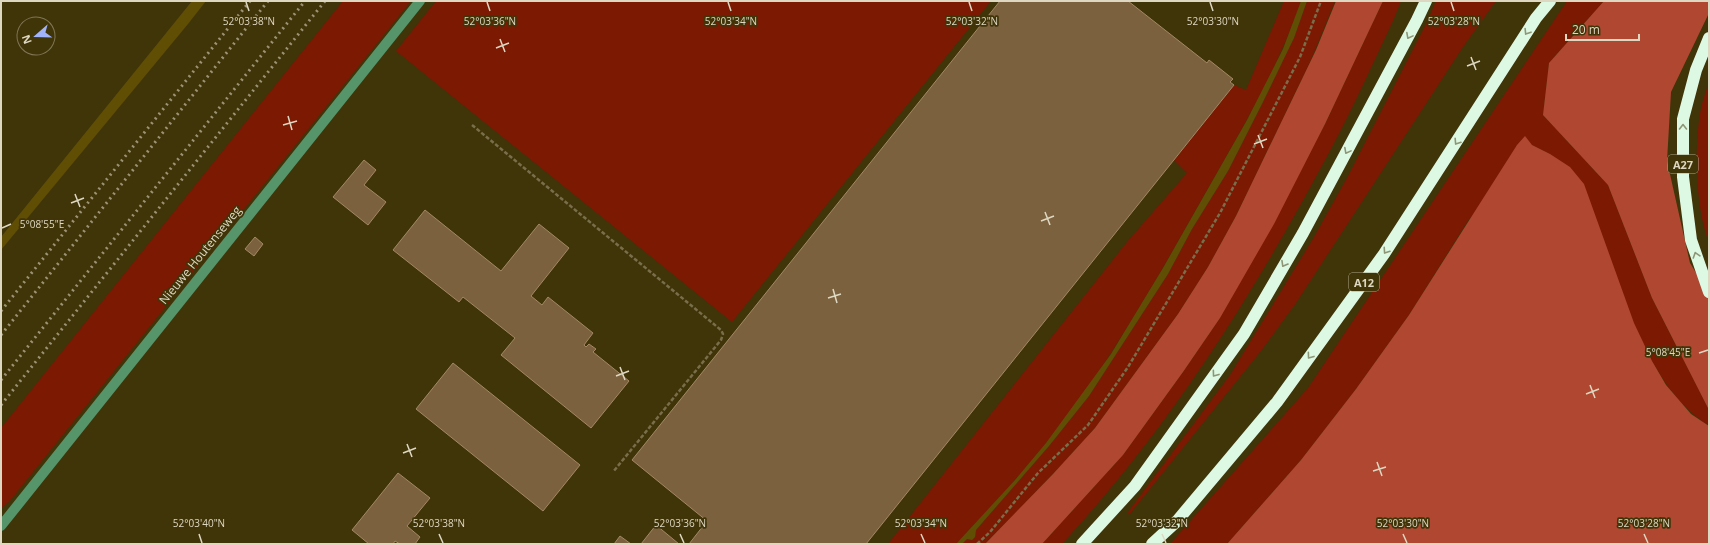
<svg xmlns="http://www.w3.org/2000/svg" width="1710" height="545" viewBox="0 0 1710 545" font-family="'Open Sans',sans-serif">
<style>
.green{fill:#7c1903}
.forest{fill:#b04731}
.water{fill:#604e05}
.building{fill:#7c613f;stroke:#a48865}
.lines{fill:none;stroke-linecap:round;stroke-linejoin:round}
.path{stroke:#786e4a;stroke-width:2.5;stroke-dasharray:4 2;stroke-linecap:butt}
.minor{stroke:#56946a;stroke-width:10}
.highway{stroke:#ddf9e4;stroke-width:12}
.rail{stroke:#9c9374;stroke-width:3;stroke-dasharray:2 4;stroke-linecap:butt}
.oneway{stroke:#8e9676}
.ticks{fill:none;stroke:#ded8c2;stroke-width:1.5}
.labels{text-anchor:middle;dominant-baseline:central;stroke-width:3.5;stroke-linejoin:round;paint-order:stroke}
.shield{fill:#403409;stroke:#afa78a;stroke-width:1}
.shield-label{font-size:11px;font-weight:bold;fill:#ded8c2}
.street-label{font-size:12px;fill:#ded8c2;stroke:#403409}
.ticks-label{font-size:10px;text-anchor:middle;fill:#ded8c2;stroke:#403409;stroke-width:3.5;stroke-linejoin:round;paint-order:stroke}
</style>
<rect width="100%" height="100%" fill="#403409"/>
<path class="green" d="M 343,1 L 411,1 L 9,502 L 1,508 L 1,428 Z
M 436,1 L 991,1 L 732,322 L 396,51 Z
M 1284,1 L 1301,1 C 1278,68 1242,129 1207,190 C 1163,268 1119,347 1065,419 C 1032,463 994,504 956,544 L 888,544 L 1127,242 L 1187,173 L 1174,160 L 1234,85 L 1246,90 Z
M 1307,1 L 1335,1 L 1310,62 L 1236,216 L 1208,267 L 1178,314 L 1095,428 L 1053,474 L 985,544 L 962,544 L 967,539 L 970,539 L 976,530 L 1049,446 L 1089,396 L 1168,274 L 1192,229 L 1228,171 L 1263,102 L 1294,38 Z
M 1383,1 L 1401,1 L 1393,21 C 1373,63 1354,106 1332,147 C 1256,290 1172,425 1062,544 L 1042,544 L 1123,455 L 1183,372 L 1220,318 L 1325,124 Z
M 1436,1 L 1496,1 L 1463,47 L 1296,303 L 1261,351 L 1129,515 L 1128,512 L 1230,375 L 1314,237 L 1348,176 L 1427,22 Z
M 1567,1 L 1604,1 L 1549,63 L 1543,115 L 1608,185 L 1652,298 L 1709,410 L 1709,426 C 1682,407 1668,389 1652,361 L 1550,154 L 1531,145 L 1467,222 L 1409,315 L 1356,389 L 1301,460 L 1227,544 L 1170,544 L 1308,388 Z
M 1709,82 L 1709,242 C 1695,208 1694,144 1701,108 C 1703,99 1706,91 1709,82 Z"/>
<path class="forest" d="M 1336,1 L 1383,1 L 1325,124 L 1274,224 L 1220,318 L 1183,372 L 1123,455 L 1042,544 L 985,544 L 1053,474 L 1095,428 L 1178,314 L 1208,267 L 1236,216 L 1316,50 Z
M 1604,1 L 1709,1 L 1709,13 L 1671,92 L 1667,161 L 1690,263 L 1709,294 L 1709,410 L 1652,298 L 1608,185 L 1543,115 L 1549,63 Z
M 1525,136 L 1532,145 L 1550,154 L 1570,167 L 1584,184 L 1634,323 L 1652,361 L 1666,385 L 1691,414 L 1709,426 L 1709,544 L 1227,544 L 1301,460 L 1356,389 L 1409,315 L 1517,145 Z"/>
<path class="water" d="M 192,1 L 206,1 L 188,24 L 1,250 L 1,237 Z
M 1301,1 L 1307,1 L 1294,38 L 1263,102 L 1228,171 L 1192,229 L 1168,274 L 1089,396 L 1049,446 L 976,530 L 975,537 L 972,540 L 967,539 L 962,544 L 956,544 L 1015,480 L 1046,443 L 1111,354 L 1163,268 L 1247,120 L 1283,49 Z"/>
<path class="building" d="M 1000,1 L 1128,1 L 1207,63 L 1209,60 L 1233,79 L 1230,82 L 1234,85 L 866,544 L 689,544 L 707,521 L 632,460 Z
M 364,160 L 376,170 L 364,185 L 386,202 L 368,225 L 333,197 Z
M 425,210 L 501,271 L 539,224 L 569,248 L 531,296 L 542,305 L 548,297 L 593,333 L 584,345 L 586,347 L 589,344 L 596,349 L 593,352 L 629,381 L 591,428 L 501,355 L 515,338 L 463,297 L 459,302 L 393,250 Z
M 255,237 L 263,244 L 254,256 L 245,249 Z
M 453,363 L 580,465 L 543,511 L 416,409 Z
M 398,473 L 430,498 L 407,526 L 420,537 L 415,544 L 400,544 L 395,541 L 393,544 L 369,544 L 352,530 Z
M 656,525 L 679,544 L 641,544 Z
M 620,536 L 631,544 L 614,544 Z"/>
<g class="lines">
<path class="path" d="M 472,125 L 721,330 L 723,334 L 721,340 L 613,472
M 977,544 L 990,532 L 1038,473 L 1088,425 L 1128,367 L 1220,213 L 1300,57 L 1321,1"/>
<path class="minor" d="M 1,526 L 420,1"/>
<path class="highway" d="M 1709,38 L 1696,70 L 1683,119 L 1683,177 L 1691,240 L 1709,292
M 1082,544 L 1135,486 L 1244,334 L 1303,233 L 1417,20 L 1426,1
M 1152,544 L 1177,521 L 1277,402 L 1384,254 L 1536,18 L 1550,1"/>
<path class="rail" d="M 1,311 L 250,1
M 1,335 L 268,1
M 1,380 L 305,1
M 1,405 L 325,1"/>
</g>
<defs><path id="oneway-chevron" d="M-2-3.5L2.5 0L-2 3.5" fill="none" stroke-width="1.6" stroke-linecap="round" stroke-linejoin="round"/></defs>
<g class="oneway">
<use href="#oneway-chevron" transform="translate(1527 32) rotate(122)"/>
<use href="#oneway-chevron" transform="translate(1409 36) rotate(118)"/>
<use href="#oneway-chevron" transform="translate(1683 127) rotate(-90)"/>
<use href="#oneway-chevron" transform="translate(1457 142) rotate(123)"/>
<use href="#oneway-chevron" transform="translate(1347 151) rotate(118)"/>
<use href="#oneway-chevron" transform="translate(1386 251) rotate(124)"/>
<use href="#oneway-chevron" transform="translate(1696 255) rotate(-108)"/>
<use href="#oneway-chevron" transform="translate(1284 264) rotate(120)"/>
<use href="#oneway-chevron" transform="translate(1310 356) rotate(126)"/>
<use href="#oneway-chevron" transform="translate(1215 374) rotate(126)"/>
</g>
<path class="ticks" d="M 246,2 L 249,11M 487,2 L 490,11M 728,2 L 731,11M 969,2 L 972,11M 1210,2 L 1213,11M 1451,2 L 1454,11M 500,39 L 505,52M 496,48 L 509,43M 1471,57 L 1476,70M 1467,66 L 1480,61M 288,116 L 292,130M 283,125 L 297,121M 1258,135 L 1263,148M 1254,144 L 1267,139M 75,194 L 80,207M 71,203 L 84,198M 1045,212 L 1050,225M 1041,221 L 1054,216M 2,228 L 11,224M 833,289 L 837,303M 828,298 L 841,294M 1699,353 L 1708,350M 620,367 L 625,380M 616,376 L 629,371M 1590,385 L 1595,398M 1586,394 L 1599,389M 407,444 L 412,457M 403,453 L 416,448M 1377,462 L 1382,476M 1373,471 L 1386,467M 199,534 L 202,543M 439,534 L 443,543M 680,534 L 684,543M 921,534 L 925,543M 1162,534 L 1166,543M 1403,534 L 1407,543M 1644,534 L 1648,543"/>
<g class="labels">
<g class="shield">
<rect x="1668" y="155" width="30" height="18" rx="3"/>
<rect x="1349" y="273" width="30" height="18" rx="3"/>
</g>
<g class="shield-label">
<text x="1683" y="164">A27</text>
<text x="1364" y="282">A12</text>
</g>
<g class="street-label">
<text transform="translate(200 255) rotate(-51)">Nieuwe Houtenseweg</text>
</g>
</g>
<g class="ticks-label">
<text x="490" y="25">52°03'36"N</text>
<text x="731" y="25">52°03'34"N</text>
<text x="249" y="25">52°03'38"N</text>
<text x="972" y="25">52°03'32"N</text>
<text x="1213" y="25">52°03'30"N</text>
<text x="1454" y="25">52°03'28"N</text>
<text x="42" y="228">5°08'55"E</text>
<text x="1668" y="356">5°08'45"E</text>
<text x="199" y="527">52°03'40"N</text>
<text x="439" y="527">52°03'38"N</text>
<text x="680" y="527">52°03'36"N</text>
<text x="921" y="527">52°03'34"N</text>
<text x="1162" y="527">52°03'32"N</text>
<text x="1403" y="527">52°03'30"N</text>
<text x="1644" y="527">52°03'28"N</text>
</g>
<rect width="1710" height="545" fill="none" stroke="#ded8c2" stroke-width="4"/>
<g transform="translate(36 36) rotate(250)"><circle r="19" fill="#403409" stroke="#7f7653"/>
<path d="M0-3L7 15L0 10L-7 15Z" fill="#a1b3fd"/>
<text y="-6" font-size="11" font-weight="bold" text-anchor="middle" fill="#ded8c2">N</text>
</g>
<path d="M1566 34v6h73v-6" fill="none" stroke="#ded8c2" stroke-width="2"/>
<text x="1572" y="34" font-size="12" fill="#ded8c2" stroke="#403409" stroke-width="3" paint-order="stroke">20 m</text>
</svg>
